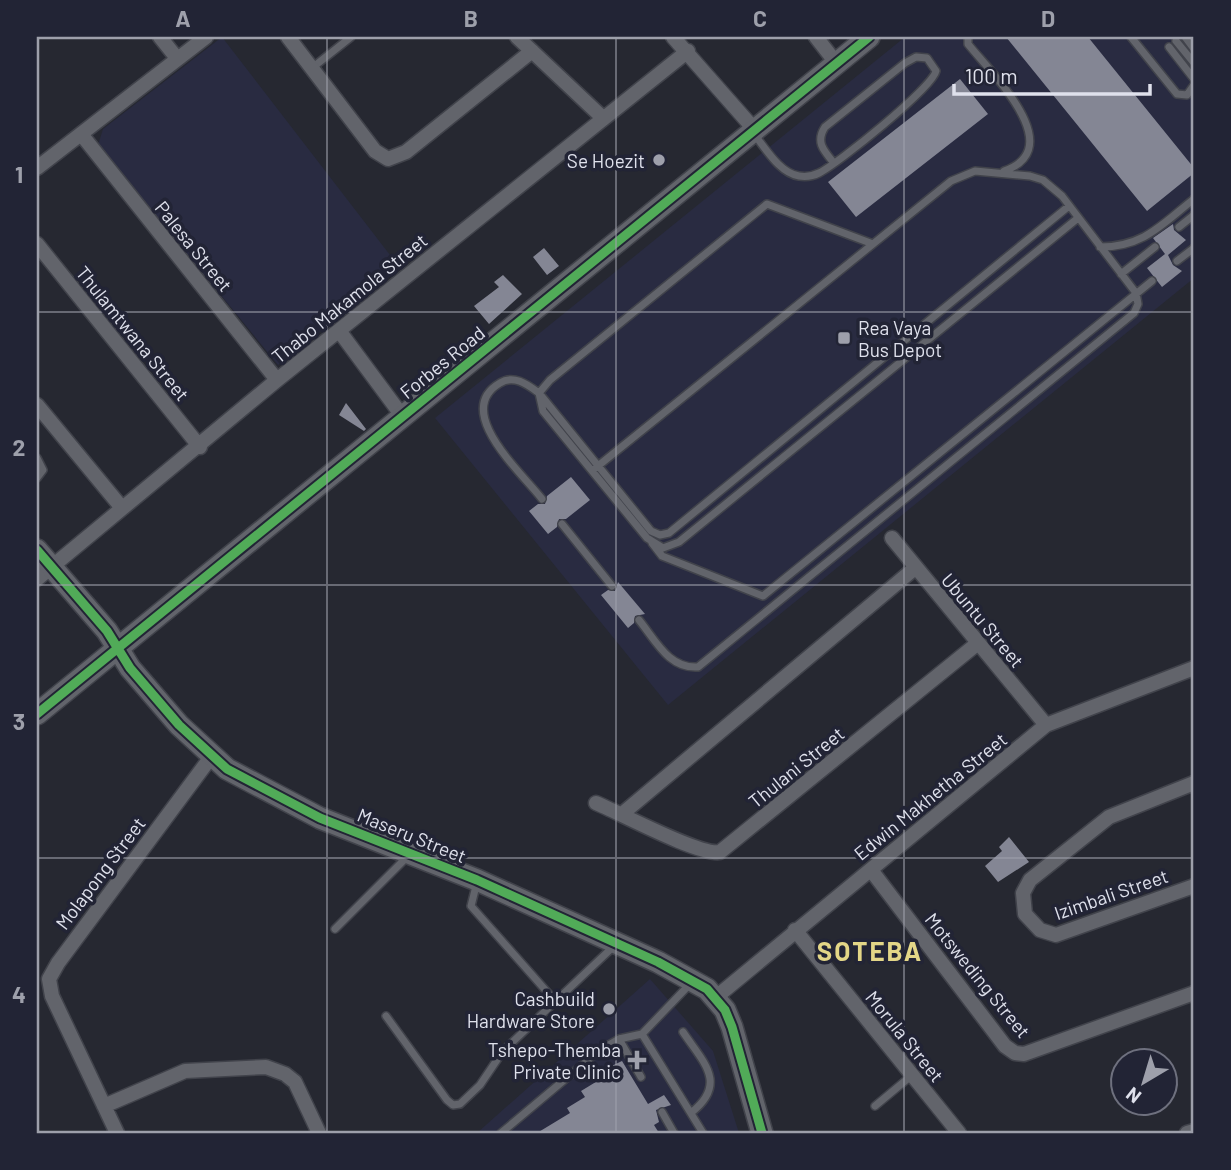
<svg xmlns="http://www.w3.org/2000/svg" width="1231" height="1170" viewBox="0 0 1231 1170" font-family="Barlow,sans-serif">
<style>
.built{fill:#292b41}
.building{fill:#848694}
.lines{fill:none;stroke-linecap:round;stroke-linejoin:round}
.lane-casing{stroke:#41434b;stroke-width:10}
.street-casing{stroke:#41434b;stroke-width:17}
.secondary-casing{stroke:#41434b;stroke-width:24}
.lane{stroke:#62646b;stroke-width:7}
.street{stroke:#62646b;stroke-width:14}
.secondary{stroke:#62646b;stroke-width:21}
.cycleway-casing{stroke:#222435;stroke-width:13}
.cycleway{stroke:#51ab58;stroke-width:9}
.grid{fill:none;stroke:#9ea0ab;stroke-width:2;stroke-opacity:0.55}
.poi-dot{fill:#9ea0ab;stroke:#222435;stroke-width:2.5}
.labels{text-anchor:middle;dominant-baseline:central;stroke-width:7;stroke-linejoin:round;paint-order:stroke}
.poi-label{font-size:19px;fill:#dfe1ec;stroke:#222435;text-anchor:end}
.street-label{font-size:19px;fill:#dfe1ec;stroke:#222435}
.district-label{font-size:26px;font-weight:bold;letter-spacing:2px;fill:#e3d687;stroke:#222435}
.neatline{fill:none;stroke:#9ea0ab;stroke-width:2.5}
.grid-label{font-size:23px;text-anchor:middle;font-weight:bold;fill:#9ea0ab}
</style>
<rect width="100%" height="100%" fill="#262831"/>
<path class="built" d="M 222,37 L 400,268 L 278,365 L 98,145 L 103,129 Z
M 905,37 L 1194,37 L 1194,278 L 668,705 L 435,418 Z
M 650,979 L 713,1051 L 739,1133 L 477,1133 Z"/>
<path class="building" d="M 1006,37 L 1088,37 L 1194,168 L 1194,173 L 1147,211 Z
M 960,79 L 988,114 L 856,217 L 828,182 Z
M 1173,224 L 1174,230 L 1186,240 L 1168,255 L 1173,265 L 1182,271 L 1162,287 L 1147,268 L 1165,254 L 1153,238 Z
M 544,248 L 559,266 L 547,275 L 533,257 Z
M 503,275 L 522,294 L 489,324 L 474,306 L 499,287 L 494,282 Z
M 346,403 L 366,429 L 364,431 L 339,415 Z
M 571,477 L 590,500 L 566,519 L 559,519 L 557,527 L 548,534 L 529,511 L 538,504 L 545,504 L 547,496 Z
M 618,582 L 645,614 L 635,616 L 634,623 L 628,628 L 601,595 L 608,590 L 615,591 Z
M 1009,837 L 1029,862 L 998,882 L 985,866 L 1002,851 L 999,847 Z
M 622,1061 L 648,1104 L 664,1095 L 671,1105 L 656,1110 L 659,1122 L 654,1125 L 659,1133 L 537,1133 L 570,1113 L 567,1108 L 585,1097 L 581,1091 L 604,1077 L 601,1071 Z"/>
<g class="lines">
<defs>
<path id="lane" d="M 968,37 L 968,44 C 991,73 1070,148 1004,171
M 1131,37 L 1177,94 L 1187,95 L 1194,85
M 1185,37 L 1194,49
M 1176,41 L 1194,63
M 1169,47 L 1194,79
M 312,68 L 351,37
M 753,133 C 765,147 779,173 799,176 C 806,177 813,176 819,173 C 839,163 932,88 936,71 L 927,58 L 916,57 L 905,63 L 825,127 C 815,142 824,151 834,163
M 1179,227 L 1194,215
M 873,244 L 767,204 L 550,380 L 539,393 L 543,411 L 647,538 L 663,548 L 679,542 L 1078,218
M 1100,247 C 1144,247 1162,224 1194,199
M 1177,261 L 1194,248
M 1121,274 L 1155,247
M 37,458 L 43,470 L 37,478
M 593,470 L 951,181 L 975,171 L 1030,176 L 1043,180 L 1062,196 L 1136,293 L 1138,304 L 1134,313 L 698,667 C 669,669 656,641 639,620
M 542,499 C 521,472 452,411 500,383 C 514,374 528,385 539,393 L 651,531 L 660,535 L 669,533 L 1069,206
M 562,524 L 612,586
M 652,543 L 662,556 L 763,596 L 1152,281
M 477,882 L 471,906 L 556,1002
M 335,929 L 409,855
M 386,1016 L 447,1100 L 453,1105 L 460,1104 L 480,1085 L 503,1051 L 614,946
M 683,1032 C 703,1062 728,1083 692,1112
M 642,1034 L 703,1133
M 641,1077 L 619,1039 L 642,1034 L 691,983
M 875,1106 L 911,1076
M 662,1112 L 674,1133
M 501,1133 L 600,1050 L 619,1039"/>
<path id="street" d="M 160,37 L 176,57
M 288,37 L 375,151 L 388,159 L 406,152 L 532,51
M 517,37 L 603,118
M 673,37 L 754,129
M 816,37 L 837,64
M 81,134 L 277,380
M 37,168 L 206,37
M 37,244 L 200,447
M 340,332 L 403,417
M 37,405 L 122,508
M 892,538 L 1046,725
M 37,579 L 277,380 L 688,51
M 1194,783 L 1109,817 L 1030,880 L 1023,893 L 1025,914 L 1040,930 L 1056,935 L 1194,886
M 596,803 C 620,813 700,856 720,852 L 978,643
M 622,814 L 915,568
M 871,870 L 1005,1046 L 1015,1053 L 1024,1054 L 1194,993
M 795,930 L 959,1133
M 715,998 L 1046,725 L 1194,668
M 104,1106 L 185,1071 L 266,1067 L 285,1074 L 295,1082 L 319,1133
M 117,1133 L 52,996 L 49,979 L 58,963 L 211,757
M 1187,1133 L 1194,1131"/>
<path id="secondary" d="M 37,550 L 107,631 L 130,668 L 179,725 L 227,769 L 320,818 L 477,880 L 658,962 L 707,989 L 725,1010 L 732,1027 L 762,1133
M 37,714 L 869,37"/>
</defs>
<use href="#lane" class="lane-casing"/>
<use href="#street" class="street-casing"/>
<use href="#secondary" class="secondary-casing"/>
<use href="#lane" class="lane"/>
<use href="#street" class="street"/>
<use href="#secondary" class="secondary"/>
<defs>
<path id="cycleway" d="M 37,550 L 107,631 L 130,668 L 179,725 L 227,769 L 320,818 L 477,880 L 658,962 L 707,989 L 725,1010 L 732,1027 L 762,1133
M 37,714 L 869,37"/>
</defs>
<use href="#cycleway" class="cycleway-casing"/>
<use href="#cycleway" class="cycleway"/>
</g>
<path class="grid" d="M 327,37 L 327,1133M 616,37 L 616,1133M 904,37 L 904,1133M 37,312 L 1194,312M 37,585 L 1194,585M 37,858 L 1194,858"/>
<g class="poi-dot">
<circle cx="659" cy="160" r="7"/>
<rect x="837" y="331" width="14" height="14" rx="3.5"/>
<circle cx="609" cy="1009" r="7"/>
<path d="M633.5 1049.5h7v7h7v7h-7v7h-7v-7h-7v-7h7z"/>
</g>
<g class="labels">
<g class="poi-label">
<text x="645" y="160">Se Hoezit</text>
<text x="858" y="327" text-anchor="start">Rea Vaya<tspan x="858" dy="22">Bus Depot</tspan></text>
<text x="595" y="998">Cashbuild<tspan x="595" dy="22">Hardware Store</tspan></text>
<text x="621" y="1049">Tshepo-Themba<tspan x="621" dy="22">Private Clinic</tspan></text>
</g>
<g class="street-label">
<text transform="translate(194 246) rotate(51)">Palesa Street</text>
<text transform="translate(349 298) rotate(-39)">Thabo Makamola Street</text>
<text transform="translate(133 333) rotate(51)">Thulamtwana Street</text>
<text transform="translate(442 362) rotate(-39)">Forbes Road</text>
<text transform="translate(983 620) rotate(50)">Ubuntu Street</text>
<text transform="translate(796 767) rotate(-39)">Thulani Street</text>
<text transform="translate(930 796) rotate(-39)">Edwin Makhetha Street</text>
<text transform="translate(412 835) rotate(22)">Maseru Street</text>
<text transform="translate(100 873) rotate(-53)">Molapong Street</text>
<text transform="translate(1111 894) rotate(-19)">Izimbali Street</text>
<text transform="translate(978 975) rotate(51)">Motsweding Street</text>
<text transform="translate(905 1036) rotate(51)">Morula Street</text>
</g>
<g class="district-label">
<text x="870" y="950">SOTEBA</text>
</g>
</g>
<rect width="1231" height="1170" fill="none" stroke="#222435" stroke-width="77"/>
<g transform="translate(1144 1082) rotate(218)"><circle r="33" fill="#222435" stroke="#6e707e" stroke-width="2"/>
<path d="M0-5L12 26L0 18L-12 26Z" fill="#9ea0ab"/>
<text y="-10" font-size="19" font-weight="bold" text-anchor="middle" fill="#dfe1ec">N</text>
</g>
<path d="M954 84v10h196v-10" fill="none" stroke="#dfe1ec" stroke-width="3.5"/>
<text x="965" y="84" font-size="21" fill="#dfe1ec" stroke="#222435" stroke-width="5" paint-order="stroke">100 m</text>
<rect x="38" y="38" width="1154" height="1094" class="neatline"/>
<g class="grid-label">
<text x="183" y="27">A</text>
<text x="471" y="27">B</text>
<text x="760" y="27">C</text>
<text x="1048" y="27">D</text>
<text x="19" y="183">1</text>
<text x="19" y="456">2</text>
<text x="19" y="730">3</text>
<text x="19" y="1003">4</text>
</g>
</svg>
